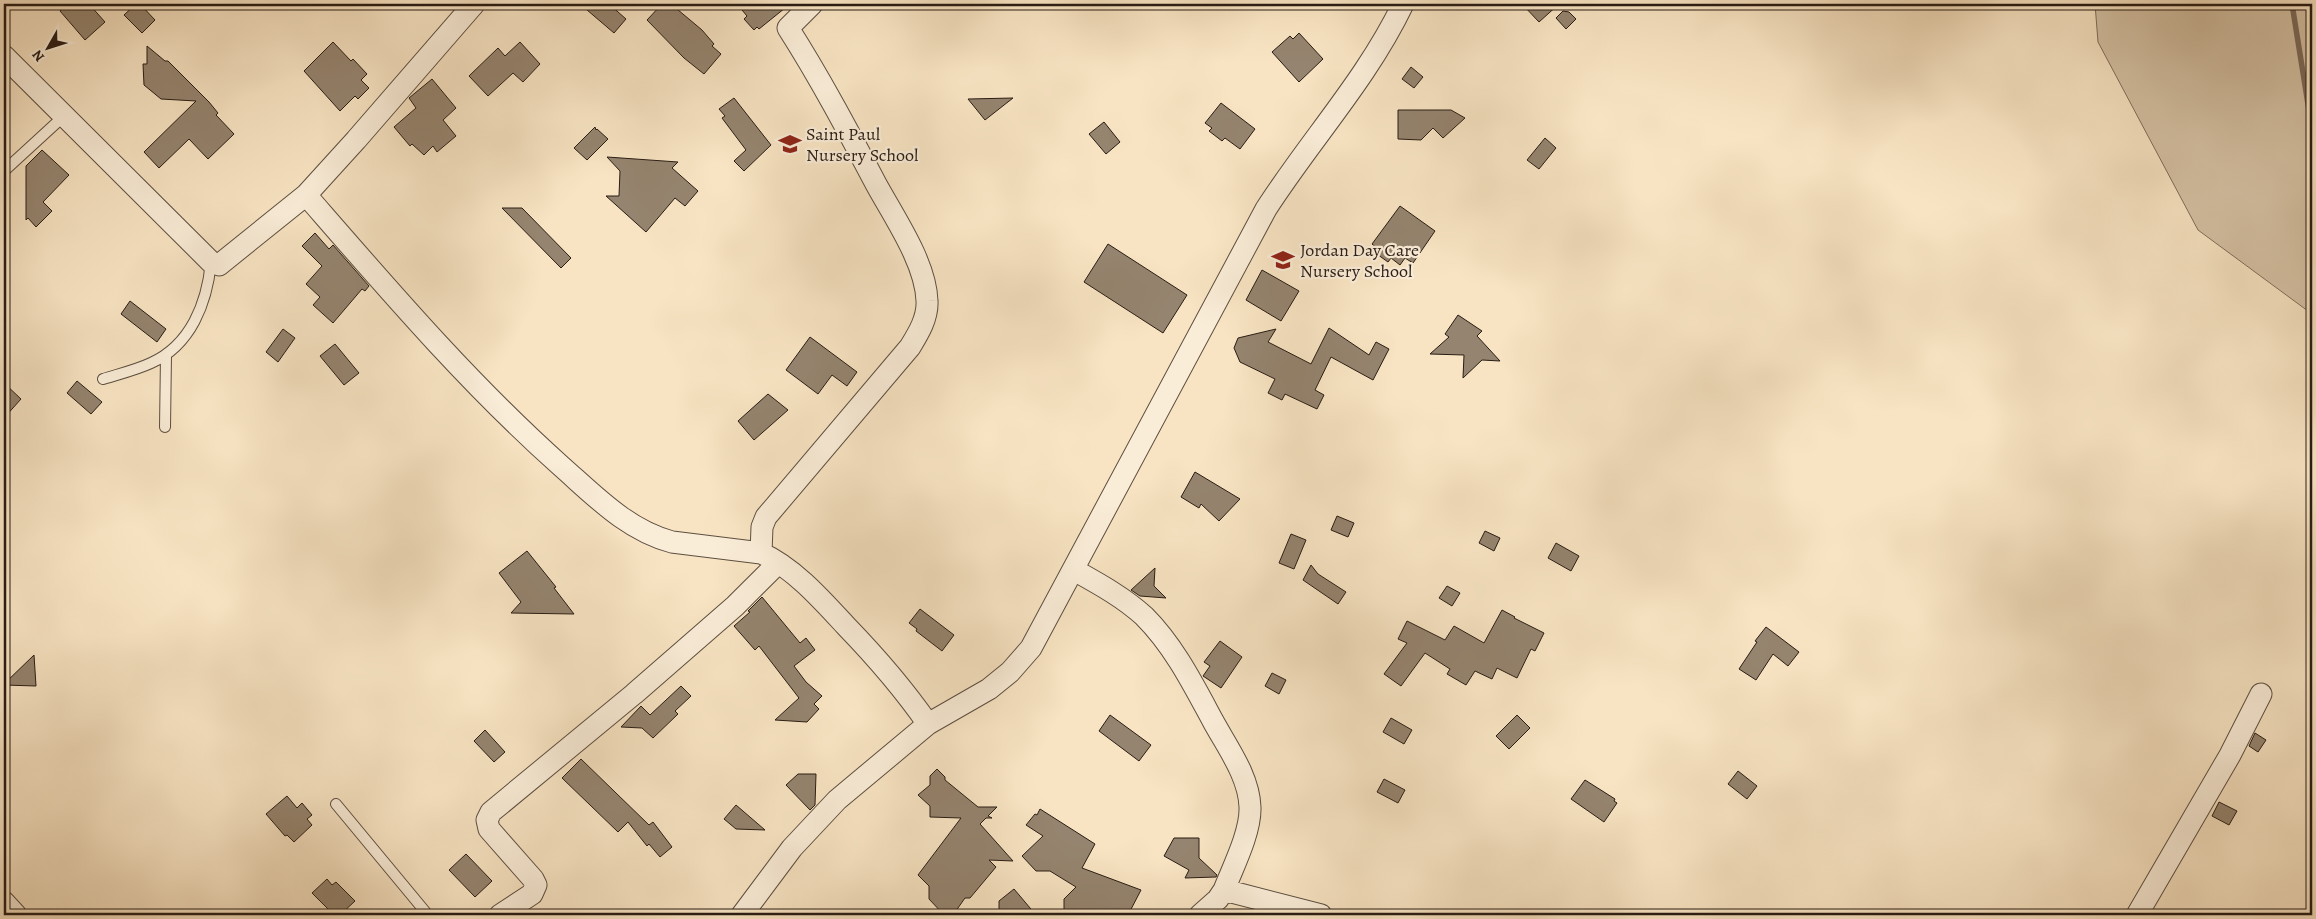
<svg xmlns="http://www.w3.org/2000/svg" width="2316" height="919" viewBox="0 0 2316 919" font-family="Alegreya,serif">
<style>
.green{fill:#d5c2a5;stroke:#7f6f5c}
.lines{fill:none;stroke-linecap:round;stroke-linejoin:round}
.stream{stroke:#7b6b5a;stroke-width:5.5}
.building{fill:#95846f;stroke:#291c14}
.lane-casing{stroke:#5d4e40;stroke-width:12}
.street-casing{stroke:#5d4e40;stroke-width:23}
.lane{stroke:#faedd8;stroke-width:10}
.street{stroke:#faedd8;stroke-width:21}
.labels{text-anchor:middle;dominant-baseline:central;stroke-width:4.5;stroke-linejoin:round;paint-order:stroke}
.poi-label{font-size:18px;fill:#291c14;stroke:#faedd8;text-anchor:start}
</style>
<rect width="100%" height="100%" fill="#f8e4c3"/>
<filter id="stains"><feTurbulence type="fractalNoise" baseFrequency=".004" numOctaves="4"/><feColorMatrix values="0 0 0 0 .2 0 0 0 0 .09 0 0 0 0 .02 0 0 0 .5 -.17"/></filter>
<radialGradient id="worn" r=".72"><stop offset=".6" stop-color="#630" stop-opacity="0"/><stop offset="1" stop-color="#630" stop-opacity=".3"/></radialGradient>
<path class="green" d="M 2095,4 L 2312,4 L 2312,314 L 2198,230 L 2098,42 Z"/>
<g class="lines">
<path class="stream" d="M 2292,4 L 2312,129"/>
</g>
<path class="building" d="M 68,4 L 89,4 L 105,22 L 85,40 L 60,11 Z
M 136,4 L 140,4 L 155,20 L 142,33 L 124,15 Z
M 580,4 L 609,4 L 626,19 L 614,33 Z
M 662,4 L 671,4 L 702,30 L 714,44 L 712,46 L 721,54 L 704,74 L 684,58 L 647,20 Z
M 737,4 L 790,4 L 759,29 L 757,27 L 754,30 L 744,19 L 747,16 Z
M 1522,4 L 1559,4 L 1539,22 Z
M 1563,11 L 1569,12 L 1576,19 L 1566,29 L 1556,18 Z
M 1299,33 L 1323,59 L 1299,82 L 1272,52 L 1290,36 L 1293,39 Z
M 333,42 L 351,61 L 353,59 L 367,74 L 361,80 L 369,88 L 358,99 L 355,96 L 340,111 L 304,71 Z
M 520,42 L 540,64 L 523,82 L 513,73 L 488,96 L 469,76 L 498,48 L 505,56 Z
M 147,46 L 165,61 L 168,61 L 209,102 L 218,113 L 216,115 L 234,134 L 208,159 L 189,139 L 159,168 L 144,152 L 196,101 L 161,99 L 144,85 L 143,64 L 147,64 Z
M 1411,67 L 1423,77 L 1414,88 L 1402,79 Z
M 432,79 L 456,108 L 443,120 L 456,136 L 437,152 L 433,146 L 424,155 L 412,144 L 410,146 L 394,127 L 416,108 L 409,98 Z
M 734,98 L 771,145 L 744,171 L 734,161 L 746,150 L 722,118 L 725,116 L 719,109 Z
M 1013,98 L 985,120 L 968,99 Z
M 1221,103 L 1255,129 L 1240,149 L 1225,138 L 1222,141 L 1209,131 L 1212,128 L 1205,123 Z
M 1398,110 L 1451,110 L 1465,118 L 1443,138 L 1433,128 L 1421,140 L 1398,139 Z
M 1104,122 L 1120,142 L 1106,154 L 1089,134 Z
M 595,127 L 596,130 L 597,129 L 608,139 L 587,160 L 574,148 Z
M 1545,138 L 1556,148 L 1539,169 L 1527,160 Z
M 42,150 L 69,175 L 43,202 L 52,211 L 36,227 L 28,218 L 26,220 L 26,166 Z
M 607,157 L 678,162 L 672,168 L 698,191 L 685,206 L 675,198 L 646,232 L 606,196 L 619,196 L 620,171 Z
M 1400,206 L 1435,231 L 1413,263 L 1405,258 L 1400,265 L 1391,258 L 1388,262 L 1374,252 L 1377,248 L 1372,244 Z
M 502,208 L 522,208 L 571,258 L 561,268 Z
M 315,233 L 329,249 L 333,245 L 369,286 L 365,291 L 362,289 L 333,323 L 313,305 L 320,297 L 306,284 L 322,266 L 302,246 Z
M 1108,244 L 1187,295 L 1163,333 L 1084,282 Z
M 1262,270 L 1299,291 L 1281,321 L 1246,300 Z
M 130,301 L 166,329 L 157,342 L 121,314 Z
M 1458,315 L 1482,331 L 1477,336 L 1500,361 L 1482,360 L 1463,378 L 1464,355 L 1430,354 L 1449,337 L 1445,334 Z
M 1329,328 L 1369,355 L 1376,342 L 1389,349 L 1373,380 L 1331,357 L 1315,390 L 1324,395 L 1317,409 L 1285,394 L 1282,400 L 1268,393 L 1275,379 L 1240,362 L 1234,348 L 1238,338 L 1276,329 L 1268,342 L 1311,364 Z
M 283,329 L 295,338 L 278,362 L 266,352 Z
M 810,337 L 857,372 L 847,386 L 832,375 L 818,394 L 786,370 Z
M 335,344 L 359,373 L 344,385 L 320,356 Z
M 77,381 L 102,402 L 91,414 L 67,393 Z
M 4,383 L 21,399 L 4,418 Z
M 768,394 L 788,410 L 754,440 L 738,421 Z
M 1195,472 L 1240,499 L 1219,521 L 1201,504 L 1199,508 L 1181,497 Z
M 1337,516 L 1354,523 L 1348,537 L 1331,530 Z
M 1485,531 L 1500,538 L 1494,551 L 1479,543 Z
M 1291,534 L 1306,540 L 1294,569 L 1279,563 Z
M 1556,543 L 1579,556 L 1571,571 L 1548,558 Z
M 527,551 L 556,587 L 554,588 L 574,614 L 511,613 L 521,602 L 499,573 Z
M 1311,565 L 1318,574 L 1346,592 L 1338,604 L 1303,580 Z
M 1155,568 L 1154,586 L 1166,598 L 1140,596 L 1131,590 Z
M 1447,586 L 1460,593 L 1452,606 L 1439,598 Z
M 762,597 L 800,643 L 806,638 L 815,650 L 794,666 L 806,682 L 822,696 L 814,704 L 819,709 L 807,722 L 775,720 L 799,698 L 759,646 L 755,650 L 734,626 L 750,612 L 748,611 Z
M 920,609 L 954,635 L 942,651 L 916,631 L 917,629 L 909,623 Z
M 1502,610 L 1515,617 L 1514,618 L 1544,633 L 1535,651 L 1531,649 L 1517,678 L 1497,668 L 1492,679 L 1475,671 L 1466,685 L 1447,674 L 1450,669 L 1425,653 L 1401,686 L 1384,674 L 1407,643 L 1398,639 L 1407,621 L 1445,640 L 1454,626 L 1484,643 Z
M 1766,627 L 1799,652 L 1788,666 L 1773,654 L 1756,680 L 1739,669 L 1757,642 L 1755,641 Z
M 1220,641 L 1242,657 L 1221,688 L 1203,676 L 1210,666 L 1204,662 Z
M 34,655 L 36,686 L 4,685 L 4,684 Z
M 1272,673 L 1286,680 L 1279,694 L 1265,686 Z
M 681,686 L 691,696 L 675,711 L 678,714 L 653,738 L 642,728 L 621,727 L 641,706 L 650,715 Z
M 1110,715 L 1151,745 L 1139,761 L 1099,731 Z
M 1517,715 L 1530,728 L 1509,749 L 1496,736 Z
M 1391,718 L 1412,730 L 1404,744 L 1383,732 Z
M 485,730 L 505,752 L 494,762 L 474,741 Z
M 2255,733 L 2266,740 L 2258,752 L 2249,746 Z
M 581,759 L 649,825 L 653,822 L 672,847 L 660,857 L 649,844 L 647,846 L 628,822 L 618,832 L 562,778 Z
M 937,769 L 945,777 L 945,780 L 978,807 L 997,807 L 988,816 L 992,818 L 986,818 L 980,824 L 1013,861 L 989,860 L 996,867 L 970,898 L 965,898 L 953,915 L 944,915 L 929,899 L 929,886 L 918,875 L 961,818 L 930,817 L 930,806 L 918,795 L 930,785 L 930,776 Z
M 1738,771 L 1757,786 L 1747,799 L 1728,784 Z
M 798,774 L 816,774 L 815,805 L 810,810 L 786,785 Z
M 1384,779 L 1405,790 L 1398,803 L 1377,792 Z
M 1585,780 L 1615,799 L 1614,801 L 1617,803 L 1604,822 L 1571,799 Z
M 287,796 L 297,808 L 302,803 L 312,815 L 307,819 L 312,825 L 294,842 L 287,835 L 285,836 L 266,814 Z
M 2219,802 L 2237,811 L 2229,825 L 2212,816 Z
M 736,805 L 765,830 L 736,829 L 724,819 Z
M 1040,809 L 1095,844 L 1082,868 L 1141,890 L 1128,915 L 1064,915 L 1064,899 L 1076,887 L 1050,871 L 1036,871 L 1022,856 L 1043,836 L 1026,825 L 1035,814 L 1037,815 Z
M 1174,838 L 1199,838 L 1199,858 L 1217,875 L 1216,877 L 1185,878 L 1189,870 L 1164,856 Z
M 466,854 L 492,881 L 475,897 L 449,870 Z
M 327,879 L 332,885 L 336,882 L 355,901 L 340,915 L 334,915 L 312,893 Z
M 1014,889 L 1036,915 L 999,915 L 999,901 Z"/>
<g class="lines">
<defs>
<path id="lane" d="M 4,171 L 65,115
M 103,379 C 119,374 136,370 151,363 C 191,345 207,303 211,262
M 165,427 L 166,355
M 336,804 L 428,915"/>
<path id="street" d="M 4,56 L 211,262 L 219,265 L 306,195 L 356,140 L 474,4
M 306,195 C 387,288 468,383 561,466 C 595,496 627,530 672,542 L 761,553 C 794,568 822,600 846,626 C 876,657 903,688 928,724
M 761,553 L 762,527 L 766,517 L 910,347 C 918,334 928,318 927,301 C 926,263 894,217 876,184 C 848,131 820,78 788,28 L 812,4
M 1074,570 C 1099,584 1123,597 1144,616 C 1174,646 1193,684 1213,721 C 1227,747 1249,776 1250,807 C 1251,832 1233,867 1224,890 L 1321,915
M 4,902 L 16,915
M 500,915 L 532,894 L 536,885 L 533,879 L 489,829 L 487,820 L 491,812 L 634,694 L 735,606 L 778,563
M 742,915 L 792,848 L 837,800 L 928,724 L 989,689 L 1010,672 L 1031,648 L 1266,209 C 1311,139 1367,79 1403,4
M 1200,915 L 1218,899 L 1224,890
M 2137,915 L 2230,755 L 2261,694"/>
</defs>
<use href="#lane" class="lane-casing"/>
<use href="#street" class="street-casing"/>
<use href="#lane" class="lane"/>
<use href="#street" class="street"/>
</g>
<defs>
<symbol id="school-bare" viewBox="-9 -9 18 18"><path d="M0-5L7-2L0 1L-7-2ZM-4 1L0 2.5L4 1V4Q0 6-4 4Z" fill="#8f2418" stroke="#faedd8" stroke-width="2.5" paint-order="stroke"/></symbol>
</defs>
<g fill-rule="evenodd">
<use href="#school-bare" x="774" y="128" width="32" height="32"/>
<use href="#school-bare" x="1267" y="244" width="32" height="32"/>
</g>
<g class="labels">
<g class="poi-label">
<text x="806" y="134">Saint Paul<tspan x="806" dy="21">Nursery School</tspan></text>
<text x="1300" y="250">Jordan Day Care<tspan x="1300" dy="21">Nursery School</tspan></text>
</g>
</g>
<rect width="2316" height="919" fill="none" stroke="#f8e4c3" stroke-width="20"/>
<rect x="5" y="5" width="2306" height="909" fill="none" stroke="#291c14" stroke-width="2.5"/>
<rect x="10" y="10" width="2296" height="899" fill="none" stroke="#291c14"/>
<g transform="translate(48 48) rotate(231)" stroke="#faedd8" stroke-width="4" paint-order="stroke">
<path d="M0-4L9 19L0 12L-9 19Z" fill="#291c14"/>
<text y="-8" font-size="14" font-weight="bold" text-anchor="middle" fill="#291c14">N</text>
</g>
<rect width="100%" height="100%" filter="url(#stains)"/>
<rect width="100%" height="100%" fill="url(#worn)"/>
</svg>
